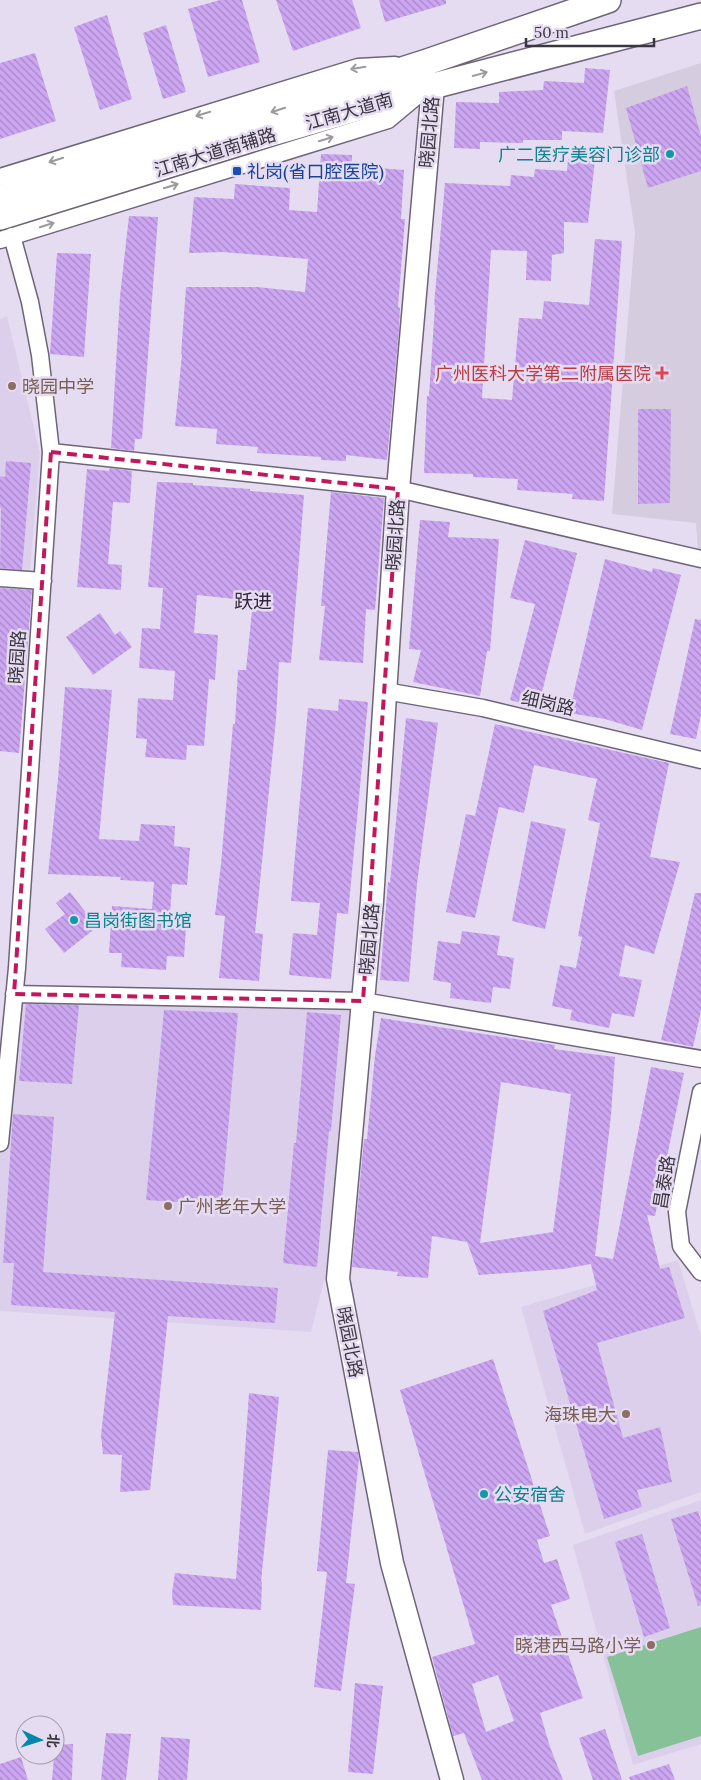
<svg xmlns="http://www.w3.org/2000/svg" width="701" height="1780" viewBox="0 0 701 1780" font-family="Lora,'Noto Sans SC',serif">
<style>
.built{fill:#dccfeb}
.medical{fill:#d6cce0}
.pitch{fill:#87c198}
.building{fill:url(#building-back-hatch);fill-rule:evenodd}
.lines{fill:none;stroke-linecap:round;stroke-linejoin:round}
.street-casing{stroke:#6e6478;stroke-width:19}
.secondary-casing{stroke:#6e6478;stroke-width:25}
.primary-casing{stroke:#6e6478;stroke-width:28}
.street{stroke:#fff;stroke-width:16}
.secondary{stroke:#fff;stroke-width:22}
.primary{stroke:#fff;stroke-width:25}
.oneway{stroke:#9c9a9f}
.marked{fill:none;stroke:#c2185b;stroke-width:4;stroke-dasharray:10 6;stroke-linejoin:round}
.culture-dot{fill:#0f9aa8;stroke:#e6dcf2;stroke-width:2}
.transit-dot{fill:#1a4fb4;stroke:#e6dcf2;stroke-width:2}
.health-dot{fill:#e0444e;stroke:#e6dcf2;stroke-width:2}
.education-dot{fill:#8d6e63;stroke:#e6dcf2;stroke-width:2}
.labels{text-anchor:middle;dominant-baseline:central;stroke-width:5;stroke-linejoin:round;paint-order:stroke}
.street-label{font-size:18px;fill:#3a363f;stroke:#e6dcf2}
.culture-label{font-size:18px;fill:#0d838f;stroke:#e6dcf2;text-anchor:start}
.transit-label{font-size:18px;fill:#164399;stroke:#e6dcf2;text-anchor:start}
.health-label{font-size:18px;fill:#be3a42;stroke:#e6dcf2;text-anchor:end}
.education-label{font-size:18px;fill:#785e54;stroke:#e6dcf2;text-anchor:start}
.neighbourhood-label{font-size:19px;fill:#302838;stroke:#e6dcf2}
</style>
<defs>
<pattern id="building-back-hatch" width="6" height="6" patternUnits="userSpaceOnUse" patternTransform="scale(1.25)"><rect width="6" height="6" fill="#cca6f2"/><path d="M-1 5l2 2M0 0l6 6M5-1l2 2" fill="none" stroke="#a788c5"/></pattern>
</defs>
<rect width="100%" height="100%" fill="#e6dcf2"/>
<path class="built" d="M 7,316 L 40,453 L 30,570 L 0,568 L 0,319 Z
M 14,994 L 363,1001 L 327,1269 L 311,1332 L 0,1311 L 0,1143 Z
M 678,1260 L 701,1336 L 701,1492 L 585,1534 L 521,1307 Z
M 701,1500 L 701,1744 L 633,1765 L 573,1545 Z"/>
<path class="medical" d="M 701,63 L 701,552 L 698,551 L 696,523 L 612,514 L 635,233 L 614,91 Z"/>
<path class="pitch" d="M 701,1627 L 701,1736 L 638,1756 L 607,1657 Z"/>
<path class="building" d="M 220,0 L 242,0 L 260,62 L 208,77 L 188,9 Z
M 276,0 L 352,0 L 361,28 L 293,51 Z
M 379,0 L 446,0 L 446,4 L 385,22 Z
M 107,15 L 132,99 L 100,110 L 74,27 Z
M 166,25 L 186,92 L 163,99 L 143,33 Z
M 35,53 L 56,121 L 0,139 L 0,63 Z
M 585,68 L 610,70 L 603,133 L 562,131 L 562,140 L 523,140 L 523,143 L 480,142 L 480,149 L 454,148 L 456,102 L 499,103 L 499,92 L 543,90 L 544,81 L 584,83 Z
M 687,86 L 701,136 L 701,171 L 648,188 L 626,108 Z
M 321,154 L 352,155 L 352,166 L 404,170 L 401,219 L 405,219 L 398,307 L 400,308 L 399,330 L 387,460 L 346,455 L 346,461 L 321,460 L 321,457 L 257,453 L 258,447 L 216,444 L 217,429 L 175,426 L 182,354 L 181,354 L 186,287 L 257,287 L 305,292 L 308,259 L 223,252 L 189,253 L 194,197 L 234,199 L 235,184 L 290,188 L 289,210 L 317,212 Z
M 568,159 L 595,160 L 588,223 L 564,222 L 564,253 L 552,255 L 551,281 L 526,280 L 527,251 L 491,250 L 482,398 L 512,400 L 519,318 L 542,319 L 544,301 L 589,305 L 595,239 L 622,241 L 604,501 L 572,499 L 573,494 L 517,490 L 518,479 L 473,477 L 473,474 L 424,473 L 427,396 L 429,396 L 435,305 L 434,305 L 445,183 L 510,186 L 511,175 L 534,177 L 535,169 L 567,171 Z
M 129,216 L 158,217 L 142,439 L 135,439 L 134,451 L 111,448 L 120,296 Z
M 57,253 L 91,254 L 84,357 L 50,354 Z
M 638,409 L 671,409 L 670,503 L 638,504 Z
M 6,461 L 31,463 L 22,570 L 0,568 L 1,508 L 0,508 L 0,476 L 5,477 Z
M 110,468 L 132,471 L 130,503 L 113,502 L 108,564 L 122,565 L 121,590 L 77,587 L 87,469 L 109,471 Z
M 157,482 L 193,483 L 193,485 L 250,489 L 250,491 L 304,495 L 291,663 L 279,662 L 276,719 L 255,933 L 263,934 L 259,981 L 219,978 L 225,916 L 215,915 L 221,864 L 233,724 L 235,724 L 238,670 L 246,670 L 253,601 L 197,595 L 194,633 L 218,635 L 215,680 L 209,679 L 204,746 L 187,745 L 186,760 L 145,757 L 147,739 L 136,738 L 138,698 L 173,700 L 175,671 L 139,668 L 142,628 L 160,629 L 163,588 L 148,587 Z
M 331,492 L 384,498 L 375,610 L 366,609 L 363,663 L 319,660 L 325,606 L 321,606 Z
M 420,520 L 450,522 L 448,537 L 499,539 L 490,651 L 487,651 L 480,696 L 413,682 L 421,650 L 409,649 Z
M 525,540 L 577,553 L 538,708 L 510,700 L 535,604 L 510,598 Z
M 605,559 L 652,572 L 653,568 L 681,575 L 642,730 L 605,719 L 569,713 Z
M 0,588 L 32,590 L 19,753 L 0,751 Z
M 100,613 L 115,635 L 120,631 L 132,647 L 93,675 L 66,637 Z
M 695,619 L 701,620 L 701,715 L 696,739 L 670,734 Z
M 65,687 L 112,690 L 99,839 L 139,841 L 141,824 L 175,826 L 174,846 L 190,848 L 187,885 L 172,884 L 170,914 L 187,915 L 184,957 L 167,956 L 166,970 L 121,967 L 122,953 L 109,953 L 112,906 L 152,909 L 154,882 L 120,880 L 121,877 L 48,874 L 58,779 Z
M 339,699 L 368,702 L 348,914 L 337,913 L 331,979 L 289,975 L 293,933 L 317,935 L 320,903 L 291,901 L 308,708 L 338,711 Z
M 406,718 L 438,723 L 417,884 L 409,982 L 380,980 L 388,882 L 390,883 Z
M 495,724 L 669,763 L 650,857 L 680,862 L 654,954 L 625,945 L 619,976 L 642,980 L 634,1017 L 612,1013 L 609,1028 L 570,1020 L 572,1010 L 552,1006 L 560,965 L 576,968 L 582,937 L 578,936 L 600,823 L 588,820 L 597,779 L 534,765 L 524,813 L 499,807 L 475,918 L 446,912 L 466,814 L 475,816 Z
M 531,821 L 566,829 L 545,929 L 512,921 Z
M 70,892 L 97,927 L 64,953 L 45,929 L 65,914 L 56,903 Z
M 695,893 L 701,893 L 701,1011 L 693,1047 L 661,1040 Z
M 462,931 L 500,936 L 497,955 L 514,958 L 510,989 L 493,987 L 491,1003 L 450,998 L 451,983 L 433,980 L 438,941 L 460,944 Z
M 26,1004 L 79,1005 L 72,1084 L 19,1081 Z
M 164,1010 L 238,1013 L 221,1213 L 195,1212 L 196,1203 L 146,1200 Z
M 307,1012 L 341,1015 L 331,1131 L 329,1131 L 317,1267 L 283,1263 L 294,1143 L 296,1143 Z
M 381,1018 L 555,1045 L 554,1049 L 615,1057 L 611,1115 L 595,1256 L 613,1259 L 651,1067 L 684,1073 L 655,1216 L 647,1215 L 660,1269 L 669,1267 L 685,1318 L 597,1343 L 623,1438 L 660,1427 L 672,1482 L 637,1490 L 642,1507 L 604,1519 L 543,1311 L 597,1290 L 591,1264 L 563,1269 L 479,1275 L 467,1242 L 432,1236 L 428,1278 L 397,1276 L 398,1272 L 352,1267 L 364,1139 L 367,1139 L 375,1055 ZM 501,1082 L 571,1094 L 553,1232 L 480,1243 Z
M 13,1114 L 54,1117 L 43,1272 L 278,1288 L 275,1323 L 168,1316 L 150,1490 L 120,1492 L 122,1455 L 103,1454 L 101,1435 L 115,1312 L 11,1305 L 14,1263 L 3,1263 Z
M 493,1359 L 550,1536 L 537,1540 L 544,1563 L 557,1559 L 570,1599 L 551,1605 L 583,1698 L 540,1713 L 550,1747 L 563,1780 L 482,1780 L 464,1733 L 453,1736 L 432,1657 L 475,1644 L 400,1390 ZM 498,1675 L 514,1721 L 486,1732 L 472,1684 Z
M 249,1393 L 279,1397 L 261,1582 L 262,1582 L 261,1610 L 173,1605 L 172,1593 L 175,1573 L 236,1579 Z
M 328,1450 L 358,1452 L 359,1458 L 346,1583 L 355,1584 L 341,1691 L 314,1687 L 327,1572 L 317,1571 Z
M 698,1511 L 701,1521 L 701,1605 L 698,1606 L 671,1519 Z
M 642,1534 L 670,1628 L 644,1637 L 615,1542 Z
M 355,1683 L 383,1686 L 373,1774 L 348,1772 Z
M 605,1729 L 622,1780 L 593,1780 L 579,1738 Z
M 106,1733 L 131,1734 L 126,1780 L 101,1780 Z
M 161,1737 L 190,1739 L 187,1780 L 158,1780 Z
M 73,1744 L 72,1780 L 52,1780 L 55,1745 Z
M 21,1757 L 28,1780 L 0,1780 L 0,1764 Z
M 669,1764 L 675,1780 L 630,1780 L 629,1777 Z"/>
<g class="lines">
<defs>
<path id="street" d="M 0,177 L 358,67 L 395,65
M 0,240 L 388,120 L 418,95
M 51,452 L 398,489 L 701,559
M 0,578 L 43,581
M 385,691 L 483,708 L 701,760
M 14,994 L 363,1001 L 701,1059
M 701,1092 L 677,1212 L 681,1246 L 701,1272
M 0,1143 L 17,968 L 51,452 L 40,355 L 30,302 L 12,236"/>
<path id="secondary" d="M 433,86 L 398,489 L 372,901 L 338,1279 L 392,1563 L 452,1780"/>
<path id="primary" d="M 0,198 L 424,63 L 608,0
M 0,217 L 265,135 L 433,86 L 701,16"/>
</defs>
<use href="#street" class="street-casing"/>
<use href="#secondary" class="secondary-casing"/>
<use href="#primary" class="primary-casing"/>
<use href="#street" class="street"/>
<use href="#secondary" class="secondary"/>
<use href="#primary" class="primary"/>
</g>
<defs><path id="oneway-shaft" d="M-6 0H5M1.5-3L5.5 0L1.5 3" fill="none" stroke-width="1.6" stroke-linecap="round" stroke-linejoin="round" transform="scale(1.25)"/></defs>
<g class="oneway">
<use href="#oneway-shaft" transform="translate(358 68) rotate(170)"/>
<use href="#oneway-shaft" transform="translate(480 74) rotate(-15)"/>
<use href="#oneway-shaft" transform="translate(278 110) rotate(162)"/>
<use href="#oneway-shaft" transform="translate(203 114) rotate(163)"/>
<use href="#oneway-shaft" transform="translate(326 139) rotate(-17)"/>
<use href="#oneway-shaft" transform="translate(56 160) rotate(162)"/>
<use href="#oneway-shaft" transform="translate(171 186) rotate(-17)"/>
<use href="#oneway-shaft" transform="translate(47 225) rotate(-18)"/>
</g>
<path class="marked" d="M 51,452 L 398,489 L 363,1001 L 14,994 Z"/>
<g class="culture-dot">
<circle cx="670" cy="154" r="5"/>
<circle cx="74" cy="920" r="5"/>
<circle cx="484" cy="1494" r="5"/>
</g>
<rect class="transit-dot" x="232" y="166" width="10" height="10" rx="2.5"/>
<path class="health-dot" d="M659.5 365.5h5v5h5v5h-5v5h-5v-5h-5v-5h5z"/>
<g class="education-dot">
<circle cx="12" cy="386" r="5"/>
<circle cx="168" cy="1206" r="5"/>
<circle cx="626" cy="1414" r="5"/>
<circle cx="651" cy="1645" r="5"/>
</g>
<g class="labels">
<g class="street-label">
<text transform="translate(349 111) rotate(-16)">江南大道南</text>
<text transform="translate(429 132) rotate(-85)">晓园北路</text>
<text transform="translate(215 152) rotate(-17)">江南大道南辅路</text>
<text transform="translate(395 535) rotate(-86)">晓园北路</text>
<text transform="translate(17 657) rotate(-86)">晓园路</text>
<text transform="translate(548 703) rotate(13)">细岗路</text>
<text transform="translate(369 939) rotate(-85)">晓园北路</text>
<text transform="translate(664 1182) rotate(-81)">昌泰路</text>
<text transform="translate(350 1342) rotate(79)">晓园北路</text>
</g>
<g class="culture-label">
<text x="660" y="154" text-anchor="end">广二医疗美容门诊部</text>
<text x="84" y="920">昌岗街图书馆</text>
<text x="494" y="1494">公安宿舍</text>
</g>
<g class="transit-label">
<text x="247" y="171">礼岗(省口腔医院)</text>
</g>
<g class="health-label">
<text x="651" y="373">广州医科大学第二附属医院</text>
</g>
<g class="education-label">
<text x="22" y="386">晓园中学</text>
<text x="178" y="1206">广州老年大学</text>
<text x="616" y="1414" text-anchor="end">海珠电大</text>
<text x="641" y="1645" text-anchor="end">晓港西马路小学</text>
</g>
<g class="neighbourhood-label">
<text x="253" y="601">跃进</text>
</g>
</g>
<g transform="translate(40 1740) rotate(94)"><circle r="24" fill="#e6dcf2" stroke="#a19aaa"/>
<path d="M0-4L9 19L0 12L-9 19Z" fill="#0188a9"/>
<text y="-8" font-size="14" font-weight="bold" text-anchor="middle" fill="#3a363f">北</text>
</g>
<path d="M526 38v8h128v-8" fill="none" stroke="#3a363f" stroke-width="2.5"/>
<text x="534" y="38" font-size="15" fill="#3a363f" stroke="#e6dcf2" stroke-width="4" paint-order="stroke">50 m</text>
</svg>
